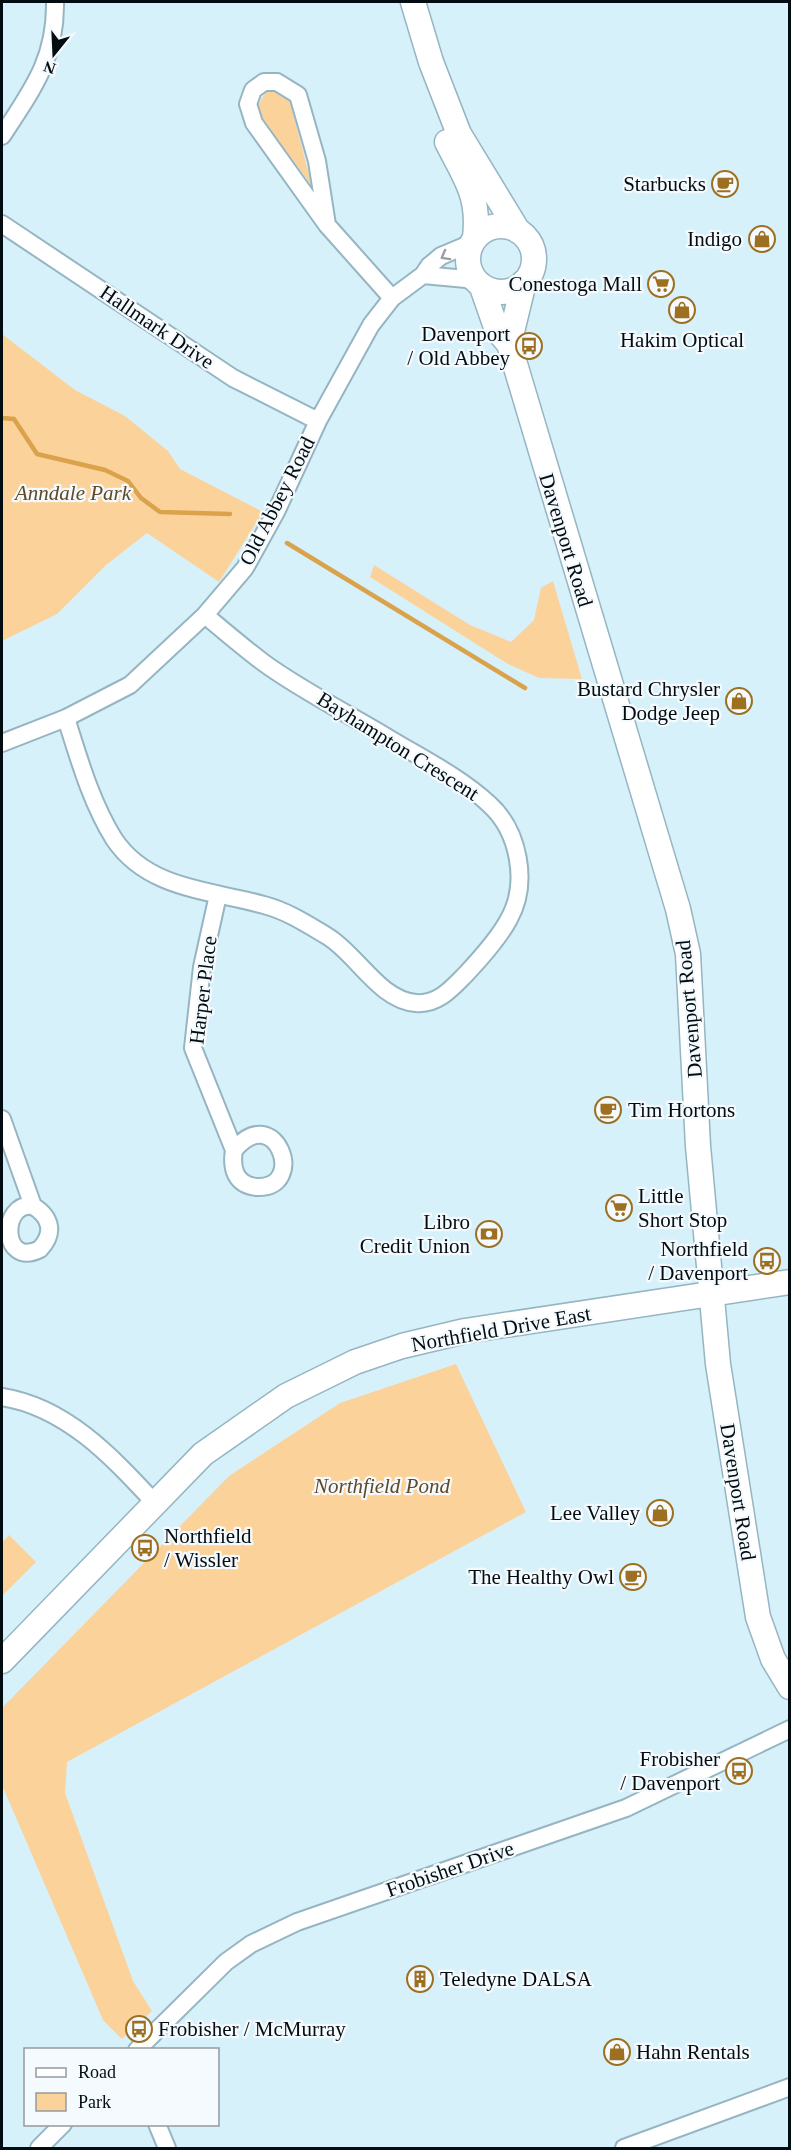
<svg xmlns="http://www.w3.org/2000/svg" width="791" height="2150" viewBox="0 0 791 2150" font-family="Georgia,serif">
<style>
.green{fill:#fbd29a}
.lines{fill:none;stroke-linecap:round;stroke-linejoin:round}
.stream{stroke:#daa24b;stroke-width:4.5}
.street-casing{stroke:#96b5c2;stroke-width:20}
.secondary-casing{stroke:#96b5c2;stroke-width:27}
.street{stroke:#fff;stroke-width:16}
.secondary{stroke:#fff;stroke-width:24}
.oneway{stroke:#9a9ea0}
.labels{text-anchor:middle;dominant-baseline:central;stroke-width:4.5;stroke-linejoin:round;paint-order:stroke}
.poi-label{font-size:21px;fill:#030d11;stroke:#f4fafd;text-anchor:end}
.street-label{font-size:21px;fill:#030d11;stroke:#f4fafd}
.park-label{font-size:21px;font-style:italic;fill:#614925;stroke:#f4fafd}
</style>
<rect width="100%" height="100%" fill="#d7f1fb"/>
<path class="green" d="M 266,92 L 278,92 L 290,102 L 312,186 L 259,115 L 258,105 Z
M 2,334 L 75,390 L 125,416 L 168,451 L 180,469 L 263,512 L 219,582 L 147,533 L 106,565 L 57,614 L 2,641 Z
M 374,565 L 470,625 L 511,642 L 534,620 L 541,588 L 553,581 L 582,679 L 539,678 L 508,664 L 370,577 Z
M 456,1364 L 526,1512 L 67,1762 L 65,1793 L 133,1981 L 152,2011 L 122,2039 L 103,2020 L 2,1785 L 2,1708 L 229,1476 L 340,1403 Z
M 9,1535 L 36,1562 L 2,1596 L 2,1543 Z"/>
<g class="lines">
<path class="stream" d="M 2,418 L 14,419 L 37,454 L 105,470 L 128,481 L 141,498 L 160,512 L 230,514
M 287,543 L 525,688"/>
<defs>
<path id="street" d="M 2,136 C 32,90 56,59 55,2
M 2,224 L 233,378 L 318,421
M 327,225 L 317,161 L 298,95 L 277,82 L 264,82 L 253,90 L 248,104 L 254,123 L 327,225 L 392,298
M 423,275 L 466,279 L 479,284
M 66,718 C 79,759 91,802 114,839 C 148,890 211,890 264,905 C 287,911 307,924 327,936 C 357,954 379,1000 416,1003 C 438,1005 452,988 466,974 C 481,958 499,938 509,919 C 529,883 519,831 489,804 C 459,776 419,757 385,736 C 345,712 301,690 264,663 C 244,648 224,631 205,615
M 2,743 L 66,718 L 130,685 L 205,615 L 245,568 L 276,512 L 318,421 L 371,325 L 392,298 L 423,275 L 429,266 L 441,256 L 472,243
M 218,895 L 202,967 L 193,1048 L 234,1150 C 231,1168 235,1185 257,1187 C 308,1189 276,1100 234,1150
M 2,1119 L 33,1206 C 51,1217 55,1233 40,1249 C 1,1269 0,1201 33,1206
M 2,1397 C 66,1407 112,1457 154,1502
M 137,2050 L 226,1962 L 251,1944 L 297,1922 L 626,1808 L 790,1729
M 157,2124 L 167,2148
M 39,2148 L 63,2124
M 624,2148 L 790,2087"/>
<path id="secondary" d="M 413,2 L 431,62 L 459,134 L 518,231
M 447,142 C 465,178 480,195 475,238
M468 259a33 33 0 1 1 66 0a33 33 0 1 1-66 0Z
M 482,287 L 497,330 L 509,344 L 678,909 L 688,954 L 698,1146 L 718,1364 L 758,1617 L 773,1659 L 790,1687
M 509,344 L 524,282
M 2,1661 L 203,1454 L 286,1396 L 355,1362 L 402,1346 L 465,1331 L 790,1282"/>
</defs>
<use href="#street" class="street-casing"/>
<use href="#secondary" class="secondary-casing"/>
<use href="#street" class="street"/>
<use href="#secondary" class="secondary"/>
</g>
<defs><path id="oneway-chevron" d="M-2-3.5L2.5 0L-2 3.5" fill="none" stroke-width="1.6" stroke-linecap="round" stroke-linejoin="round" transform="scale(1.5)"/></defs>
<use class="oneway" href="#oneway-chevron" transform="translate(445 256) rotate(151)"/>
<defs>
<symbol id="cafe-ring" viewBox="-11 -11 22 22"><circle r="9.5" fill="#f4fafd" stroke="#9d6f20" stroke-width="1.5"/><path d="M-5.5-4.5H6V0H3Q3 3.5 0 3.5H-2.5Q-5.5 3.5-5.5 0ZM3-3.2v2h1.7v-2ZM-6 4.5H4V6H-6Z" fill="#9d6f20"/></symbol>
<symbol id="shop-ring" viewBox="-11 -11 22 22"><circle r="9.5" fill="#f4fafd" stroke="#9d6f20" stroke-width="1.5"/><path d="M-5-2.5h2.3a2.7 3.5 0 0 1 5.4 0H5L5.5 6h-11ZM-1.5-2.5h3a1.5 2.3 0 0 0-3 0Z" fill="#9d6f20"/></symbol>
<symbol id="supermarket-ring" viewBox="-11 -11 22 22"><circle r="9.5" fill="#f4fafd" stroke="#9d6f20" stroke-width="1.5"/><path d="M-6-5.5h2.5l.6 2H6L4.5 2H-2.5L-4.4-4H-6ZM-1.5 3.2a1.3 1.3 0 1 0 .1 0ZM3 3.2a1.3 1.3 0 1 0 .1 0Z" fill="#9d6f20"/></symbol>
<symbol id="bus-ring" viewBox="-11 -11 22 22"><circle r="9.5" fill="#f4fafd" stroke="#9d6f20" stroke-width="1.5"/><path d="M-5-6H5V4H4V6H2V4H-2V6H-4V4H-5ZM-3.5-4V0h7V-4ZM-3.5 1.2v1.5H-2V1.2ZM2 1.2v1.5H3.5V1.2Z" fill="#9d6f20"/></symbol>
<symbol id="bank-ring" viewBox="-11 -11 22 22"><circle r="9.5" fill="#f4fafd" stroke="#9d6f20" stroke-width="1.5"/><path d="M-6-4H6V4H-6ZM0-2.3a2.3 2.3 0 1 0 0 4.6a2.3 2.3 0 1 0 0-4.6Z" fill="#9d6f20"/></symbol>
<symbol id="building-ring" viewBox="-11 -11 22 22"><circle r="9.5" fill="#f4fafd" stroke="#9d6f20" stroke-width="1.5"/><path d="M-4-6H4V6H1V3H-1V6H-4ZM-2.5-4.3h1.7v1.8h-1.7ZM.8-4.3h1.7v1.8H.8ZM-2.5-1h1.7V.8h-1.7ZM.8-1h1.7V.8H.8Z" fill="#9d6f20"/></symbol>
</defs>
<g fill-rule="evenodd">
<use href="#cafe-ring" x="710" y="169" width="30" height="30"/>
<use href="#shop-ring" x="747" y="224" width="30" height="30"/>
<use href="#supermarket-ring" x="646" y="269" width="30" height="30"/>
<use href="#shop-ring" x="667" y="295" width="30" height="30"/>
<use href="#bus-ring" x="514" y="331" width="30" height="30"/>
<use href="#shop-ring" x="724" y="686" width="30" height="30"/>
<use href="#cafe-ring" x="593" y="1095" width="30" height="30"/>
<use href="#supermarket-ring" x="604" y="1193" width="30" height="30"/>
<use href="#bank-ring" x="474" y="1219" width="30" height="30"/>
<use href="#bus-ring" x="752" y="1246" width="30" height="30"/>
<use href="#shop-ring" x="645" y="1498" width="30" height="30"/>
<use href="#bus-ring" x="130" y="1533" width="30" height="30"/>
<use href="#cafe-ring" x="618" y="1562" width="30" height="30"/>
<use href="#bus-ring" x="724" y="1756" width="30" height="30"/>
<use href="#building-ring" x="405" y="1964" width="30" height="30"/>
<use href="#bus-ring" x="124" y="2014" width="30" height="30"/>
<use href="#shop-ring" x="602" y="2037" width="30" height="30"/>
</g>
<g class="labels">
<g class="poi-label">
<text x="706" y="184">Starbucks</text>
<text x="742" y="239">Indigo</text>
<text x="642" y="284">Conestoga Mall</text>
<text x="510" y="334">Davenport<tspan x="510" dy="24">/ Old Abbey</tspan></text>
<text x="682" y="340" text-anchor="middle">Hakim Optical</text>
<text x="720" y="689">Bustard Chrysler<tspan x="720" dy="24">Dodge Jeep</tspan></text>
<text x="628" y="1110" text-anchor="start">Tim Hortons</text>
<text x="638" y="1196" text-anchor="start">Little<tspan x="638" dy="24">Short Stop</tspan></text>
<text x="470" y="1222">Libro<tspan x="470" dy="24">Credit Union</tspan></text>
<text x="748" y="1249">Northfield<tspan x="748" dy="24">/ Davenport</tspan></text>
<text x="640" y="1513">Lee Valley</text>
<text x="164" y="1536" text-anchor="start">Northfield<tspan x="164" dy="24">/ Wissler</tspan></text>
<text x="614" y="1577">The Healthy Owl</text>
<text x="720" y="1759">Frobisher<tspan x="720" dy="24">/ Davenport</tspan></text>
<text x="440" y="1979" text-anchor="start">Teledyne DALSA</text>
<text x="158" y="2029" text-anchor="start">Frobisher / McMurray</text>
<text x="636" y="2052" text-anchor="start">Hahn Rentals</text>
</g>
<g class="street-label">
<text transform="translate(157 327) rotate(34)">Hallmark Drive</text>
<text transform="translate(277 501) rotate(-63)">Old Abbey Road</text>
<text transform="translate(566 540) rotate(73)">Davenport Road</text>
<text transform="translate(398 746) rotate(32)">Bayhampton Crescent</text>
<text transform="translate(203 990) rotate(-83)">Harper Place</text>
<text transform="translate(689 1009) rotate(-95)">Davenport Road</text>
<text transform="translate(501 1329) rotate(-10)">Northfield Drive East</text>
<text transform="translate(738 1492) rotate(81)">Davenport Road</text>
<text transform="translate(450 1869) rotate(-19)">Frobisher Drive</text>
</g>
<g class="park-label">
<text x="73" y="493">Anndale Park</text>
<text x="382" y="1486">Northfield Pond</text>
</g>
</g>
<rect width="791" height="2150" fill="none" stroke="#030d11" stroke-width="6"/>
<rect x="24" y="2048" width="195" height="78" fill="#f4fafd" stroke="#949b9f" stroke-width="1.5"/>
<rect x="36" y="2068" width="30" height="9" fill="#ffffff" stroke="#949b9f" stroke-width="1.5"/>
<text x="78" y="2078" font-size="18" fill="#030d11">Road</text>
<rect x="36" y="2093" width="30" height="18" fill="#fbd29a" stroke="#949b9f" stroke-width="1.5"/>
<text x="78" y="2108" font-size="18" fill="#030d11">Park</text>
<g transform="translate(54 54) rotate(198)" stroke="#f4fafd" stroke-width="4.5" paint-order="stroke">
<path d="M0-4.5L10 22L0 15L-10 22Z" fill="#030d11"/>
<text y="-9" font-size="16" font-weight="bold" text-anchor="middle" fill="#030d11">N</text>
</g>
</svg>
